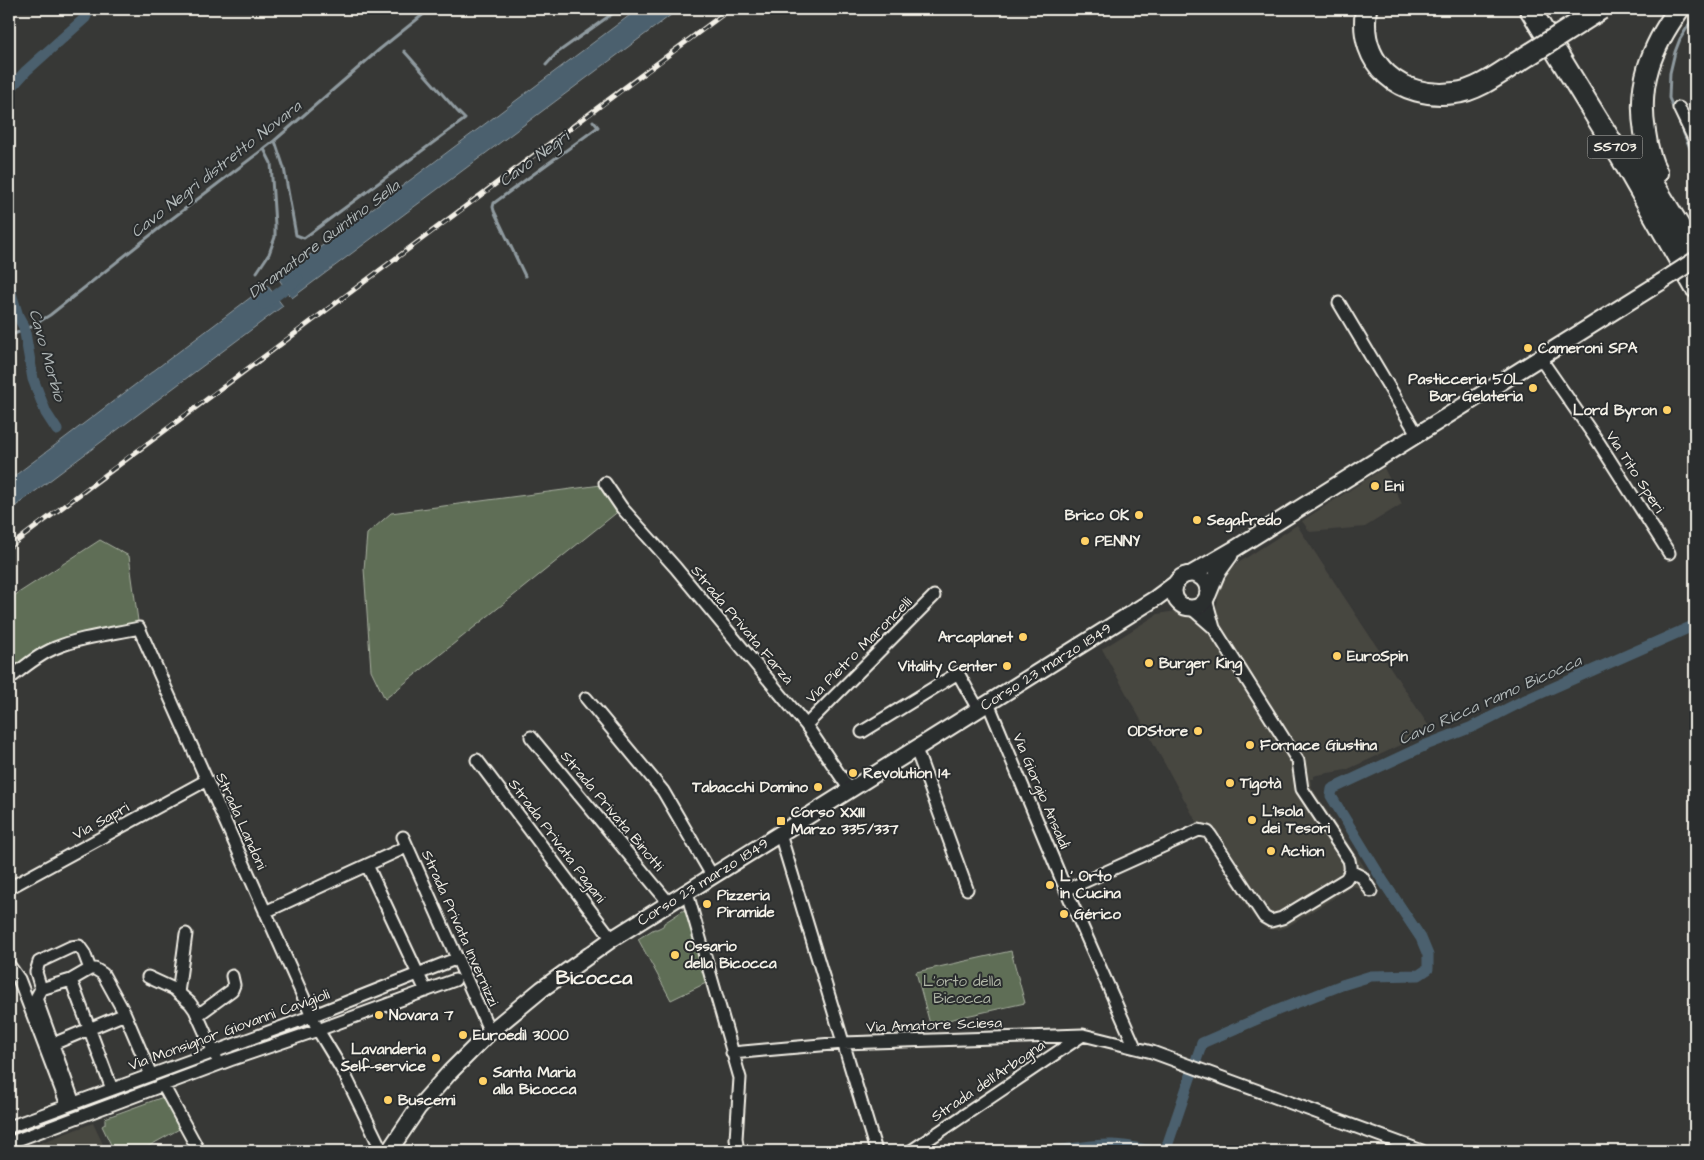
<svg xmlns="http://www.w3.org/2000/svg" width="1704" height="1160" viewBox="0 0 1704 1160" font-family="'Architects Daughter',sans-serif">
<style>
.built{fill:#474640}
.green{fill:#5e6e57;stroke:#a9b0a0}
.water{fill:#4b606e;stroke:#8f9a9f}
.lines{fill:none;stroke-linecap:round;stroke-linejoin:round}
.stream{stroke:#8f9a9f;stroke-width:3}
.canal{stroke:#4b606e;stroke-width:11}
.street-casing{stroke:#f4f1e8;stroke-width:15}
.secondary-casing{stroke:#f4f1e8;stroke-width:19}
.highway-casing{stroke:#f4f1e8;stroke-width:24}
.street{stroke:#2a2d2e;stroke-width:11}
.secondary{stroke:#2a2d2e;stroke-width:15}
.highway{stroke:#2a2d2e;stroke-width:20}
.rail-casing{stroke:#f4f1e8;stroke-width:5}
.rail{stroke:#2a2d2e;stroke-width:3;stroke-dasharray:9;stroke-linecap:butt}
.secondary-bridge-casing{stroke:#f4f1e8;stroke-width:19;stroke-linecap:butt}
.highway-bridge-casing{stroke:#f4f1e8;stroke-width:24;stroke-linecap:butt}
.secondary-bridge{stroke:#2a2d2e;stroke-width:15}
.highway-bridge{stroke:#2a2d2e;stroke-width:20}
.poi-dot{fill:#ffd166;stroke:#2a2d2e;stroke-width:2}
.labels{text-anchor:middle;dominant-baseline:central;stroke-width:4;stroke-linejoin:round;paint-order:stroke}
.shield{fill:#2a2d2e;stroke:#b7b6b0;stroke-width:1}
.shield-label{font-size:14px;font-weight:bold;fill:#f4f1e8}
.poi-label{font-size:15px;font-weight:bold;fill:#f4f1e8;stroke:#2a2d2e;text-anchor:start}
.street-label{font-size:15px;fill:#f4f1e8;stroke:#2a2d2e}
.park-label{font-size:15px;fill:#b0b6a7;stroke:#2a2d2e}
.water-label{font-size:16px;font-style:italic;fill:#b0b7b7;stroke:#2a2d2e}
.district-label{font-size:20px;font-weight:bold;fill:#f4f1e8;stroke:#2a2d2e}
</style>
<rect width="100%" height="100%" fill="#373836"/>
<filter id="ink" filterUnits="userSpaceOnUse"><feTurbulence type="fractalNoise" baseFrequency=".02" numOctaves="2"/><feDisplacementMap in="SourceGraphic" scale="10" xChannelSelector="R" yChannelSelector="G"/><feConvolveMatrix kernelMatrix="1 2 1 2 8 2 1 2 1" color-interpolation-filters="sRGB"/></filter>
<g filter="url(#ink)">
<path class="built" d="M 1384,468 L 1402,504 L 1365,527 L 1310,532 L 1302,521 Z
M 1297,525 L 1432,731 L 1346,770 L 1317,775 L 1314,776 L 1314,779 L 1310,779 L 1312,788 L 1379,889 L 1364,897 L 1359,888 L 1353,886 L 1287,927 L 1277,930 L 1267,929 L 1259,923 L 1250,912 L 1214,854 L 1102,649 L 1158,614 L 1175,611 L 1186,617 L 1199,620 L 1216,611 L 1221,580 L 1232,567 Z
M 93,1123 L 106,1151 L 39,1151 L 35,1145 Z"/>
<path class="green" d="M 601,485 L 620,510 L 385,699 L 371,670 L 364,569 L 367,534 L 391,513 Z
M 100,540 L 129,556 L 139,628 L 49,651 L 9,680 L 9,599 Z
M 684,910 L 686,911 L 706,983 L 671,1000 L 638,939 L 654,929 L 657,929 L 663,926 L 664,923 Z
M 1011,951 L 1025,1003 L 930,1024 L 916,972 Z
M 166,1096 L 183,1127 L 140,1151 L 114,1151 L 102,1126 L 105,1124 L 105,1118 Z"/>
<path class="water" d="M 638,9 L 679,9 L 292,298 L 278,278 L 353,223 Z
M 267,285 L 283,306 L 9,511 L 9,480 Z"/>
<g class="lines">
<path class="stream" d="M 1695,15 L 1680,39 L 1675,52 L 1670,73 L 1669,98 L 1695,160
M 546,65 L 557,53 L 619,9
M 275,141 L 284,168 L 296,235 L 304,238 L 465,119 L 458,112 L 404,51
M 257,272 L 269,254 L 275,237 L 275,225 L 271,163 L 264,149
M 525,276 L 494,211 L 493,207 L 494,203 L 598,127 L 593,121
M 9,336 L 29,328 L 50,315 L 157,230 L 274,141 L 380,49 L 430,9"/>
<path class="canal" d="M 9,90 L 26,71 L 85,18 L 88,11 L 87,9
M 9,287 L 18,316 L 24,327 L 33,379 L 46,413 L 57,430
M 264,304 L 298,279
M 1058,1151 C 1077,1148 1095,1144 1114,1145 C 1131,1145 1149,1154 1166,1149 L 1202,1043 L 1278,1010 L 1342,985 L 1371,976 L 1419,975 L 1428,969 L 1428,955 L 1421,938 L 1383,881 L 1331,796 L 1332,789 L 1426,745 L 1472,727 L 1521,702 L 1695,625"/>
<defs>
<path id="street" d="M 1679,108 L 1695,141
M 1339,303 L 1417,434
M 1540,358 L 1599,443 L 1669,553
M 605,483 L 622,508 L 675,567 L 806,725 L 850,790
M 1191,608 L 1214,628 L 1206,599
M 9,679 C 23,668 38,655 55,648 C 81,637 111,634 139,628 L 318,1030 L 344,1073 L 382,1151
M 586,698 L 663,791 L 713,877
M 988,703 L 1066,890 L 1135,1047
M 806,725 L 934,596
M 862,732 L 958,673 L 978,709
M 531,737 L 669,903
M 916,749 L 967,889
M 477,760 L 612,939
M 780,834 L 876,1151
M 403,837 L 490,1032
M 367,865 L 402,849
M 1350,871 L 1362,877 L 1371,891
M 9,888 L 207,780
M 1066,890 L 1199,830 L 1208,832 L 1211,836 L 1264,917 L 1271,921 L 1282,918 L 1346,879 C 1351,872 1351,868 1349,860 L 1302,789 L 1298,761 L 1214,628
M 687,893 L 740,1078 L 736,1139 L 738,1151
M 265,912 L 367,865 L 426,991
M 9,965 L 19,979 L 67,1105
M 90,969 L 95,969 L 103,974 L 125,1014 L 151,1075
M 148,977 L 174,989 L 190,1003 L 195,1010 L 216,1057
M 71,980 L 90,969 L 84,953 L 79,946 L 71,947 L 39,962 L 36,972 L 41,989 L 71,980 L 112,1089
M 41,989 L 36,998 L 74,1103
M 178,993 L 186,934
M 198,1015 L 232,990 L 234,985 L 232,976
M 53,1044 L 125,1014
M 732,1053 L 843,1043 L 1083,1035 L 1152,1052 L 1422,1151
M 163,1085 L 199,1151
M 9,1127 L 304,1019 L 458,958
M 9,1143 L 230,1060 L 318,1030 L 455,980
M 911,1151 L 1083,1035"/>
<path id="secondary" d="M1174 591a17 17 0 1 1 34 0a17 17 0 1 1-34 0Z
M 1191,574 L 1236,548 L 1661,282
M 1208,595 L 1217,573 L 1230,555
M 389,1151 L 418,1108 L 450,1072 L 490,1032 L 542,989 L 612,939 L 1156,598 L 1175,584"/>
<path id="highway" d="M 1366,9 C 1358,65 1400,100 1455,93 C 1476,91 1499,74 1516,63
M 1530,9 L 1622,159 L 1695,287
M 1635,154 L 1695,252
M 1657,173 C 1650,160 1647,147 1645,132 C 1637,84 1651,48 1679,9"/>
</defs>
<use href="#street" class="street-casing"/>
<use href="#secondary" class="secondary-casing"/>
<use href="#highway" class="highway-casing"/>
<use href="#street" class="street"/>
<use href="#secondary" class="secondary"/>
<use href="#highway" class="highway"/>
<defs>
<path id="rail" d="M 9,547 C 248,366 491,190 730,9"/>
</defs>
<use href="#rail" class="rail-casing"/>
<use href="#rail" class="rail"/>
<defs>
<path id="secondary-bridge" d="M 1661,282 L 1695,260"/>
<path id="highway-bridge" d="M 1516,63 L 1601,9"/>
</defs>
<use href="#secondary-bridge" class="secondary-bridge-casing"/>
<use href="#highway-bridge" class="highway-bridge-casing"/>
<use href="#secondary-bridge" class="secondary-bridge"/>
<use href="#highway-bridge" class="highway-bridge"/>
</g>
</g>
<g class="poi-dot">
<circle cx="1528" cy="348" r="5"/>
<circle cx="1533" cy="388" r="5"/>
<circle cx="1667" cy="410" r="5"/>
<circle cx="1375" cy="486" r="5"/>
<circle cx="1139" cy="515" r="5"/>
<circle cx="1197" cy="520" r="5"/>
<circle cx="1085" cy="541" r="5"/>
<circle cx="1023" cy="637" r="5"/>
<circle cx="1337" cy="656" r="5"/>
<circle cx="1149" cy="663" r="5"/>
<circle cx="1007" cy="666" r="5"/>
<circle cx="1198" cy="731" r="5"/>
<circle cx="1250" cy="745" r="5"/>
<circle cx="853" cy="773" r="5"/>
<circle cx="1230" cy="783" r="5"/>
<circle cx="818" cy="787" r="5"/>
<circle cx="1252" cy="820" r="5"/>
<rect x="776" y="816" width="10" height="10" rx="2.5"/>
<circle cx="1271" cy="851" r="5"/>
<circle cx="1050" cy="885" r="5"/>
<circle cx="707" cy="904" r="5"/>
<circle cx="1064" cy="914" r="5"/>
<circle cx="675" cy="955" r="5"/>
<circle cx="379" cy="1015" r="5"/>
<circle cx="463" cy="1035" r="5"/>
<circle cx="436" cy="1058" r="5"/>
<circle cx="483" cy="1081" r="5"/>
<circle cx="388" cy="1100" r="5"/>
</g>
<g class="labels">
<rect class="shield" x="1587.5" y="135.5" width="55" height="23" rx="4"/>
<g class="shield-label">
<text x="1615" y="147">SS703</text>
</g>
<g class="poi-label">
<text x="1538" y="348">Cameroni SPA</text>
<text x="1523" y="379" text-anchor="end">Pasticceria 50L<tspan x="1523" dy="17">Bar Gelateria</tspan></text>
<text x="1657" y="410" text-anchor="end">Lord Byron</text>
<text x="1385" y="486">Eni</text>
<text x="1129" y="515" text-anchor="end">Brico OK</text>
<text x="1207" y="520">Segafredo</text>
<text x="1095" y="541">PENNY</text>
<text x="1013" y="637" text-anchor="end">Arcaplanet</text>
<text x="1347" y="656">EuroSpin</text>
<text x="1159" y="663">Burger King</text>
<text x="997" y="666" text-anchor="end">Vitality Center</text>
<text x="1188" y="731" text-anchor="end">ODStore</text>
<text x="1260" y="745">Fornace Giustina</text>
<text x="863" y="773">Revolution 14</text>
<text x="1240" y="783">Tigotà</text>
<text x="808" y="787" text-anchor="end">Tabacchi Domino</text>
<text x="1262" y="811">L'Isola<tspan x="1262" dy="17">dei Tesori</tspan></text>
<text x="791" y="812">Corso XXIII<tspan x="791" dy="17">Marzo 335/337</tspan></text>
<text x="1281" y="851">Action</text>
<text x="1060" y="876">L' Orto<tspan x="1060" dy="17">in Cucina</tspan></text>
<text x="717" y="895">Pizzeria<tspan x="717" dy="17">Piramide</tspan></text>
<text x="1074" y="914">Gérico</text>
<text x="685" y="946">Ossario<tspan x="685" dy="17">della Bicocca</tspan></text>
<text x="389" y="1015">Novara 7</text>
<text x="473" y="1035">Euroedil 3000</text>
<text x="426" y="1049" text-anchor="end">Lavanderia<tspan x="426" dy="17">Self-service</tspan></text>
<text x="493" y="1072">Santa Maria<tspan x="493" dy="17">alla Bicocca</tspan></text>
<text x="398" y="1100">Buscemi</text>
</g>
<g class="street-label">
<text transform="translate(1635 472) rotate(57)">Via Tito Speri</text>
<text transform="translate(742 625) rotate(50)">Strada Privata Farzà</text>
<text transform="translate(859 650) rotate(-45)">Via Pietro Maroncelli</text>
<text transform="translate(1046 667) rotate(-32)">Corso 23 marzo 1849</text>
<text transform="translate(1041 791) rotate(67)">Via Giorgio Ansaldi</text>
<text transform="translate(612 811) rotate(50)">Strada Privata Binotti</text>
<text transform="translate(101 821) rotate(-29)">Via Sapri</text>
<text transform="translate(241 821) rotate(66)">Strada Landoni</text>
<text transform="translate(557 841) rotate(53)">Strada Privata Pagani</text>
<text transform="translate(703 882) rotate(-32)">Corso 23 marzo 1849</text>
<text transform="translate(460 928) rotate(66)">Strada Privata Invernizzi</text>
<text transform="translate(934 1025) rotate(-2)">Via Amatore Sciesa</text>
<text transform="translate(229 1030) rotate(-20)">Via Monsignor Giovanni Cavigioli</text>
<text transform="translate(988 1081) rotate(-34)">Strada dell'Arbogna</text>
</g>
<g class="park-label">
<text x="962" y="981">L'orto della<tspan x="962" dy="17">Bicocca</tspan></text>
</g>
<g class="water-label">
<text transform="translate(534 159) rotate(-36)">Cavo Negri</text>
<text transform="translate(216 169) rotate(-38)">Cavo Negri distretto Novara</text>
<text transform="translate(324 239) rotate(-37)">Diramatore Quintino Sella</text>
<text transform="translate(47 355) rotate(74)">Cavo Morbio</text>
<text transform="translate(1490 700) rotate(-24)">Cavo Ricca ramo Bicocca</text>
</g>
<g class="district-label">
<text x="594" y="978">Bicocca</text>
</g>
</g>
<rect width="1704" height="1160" fill="none" stroke="#2a2d2e" stroke-width="30"/>
<rect x="15" y="15" width="1674" height="1130" fill="none" stroke="#f4f1e8" stroke-width="2" filter="url(#ink)"/>
</svg>
